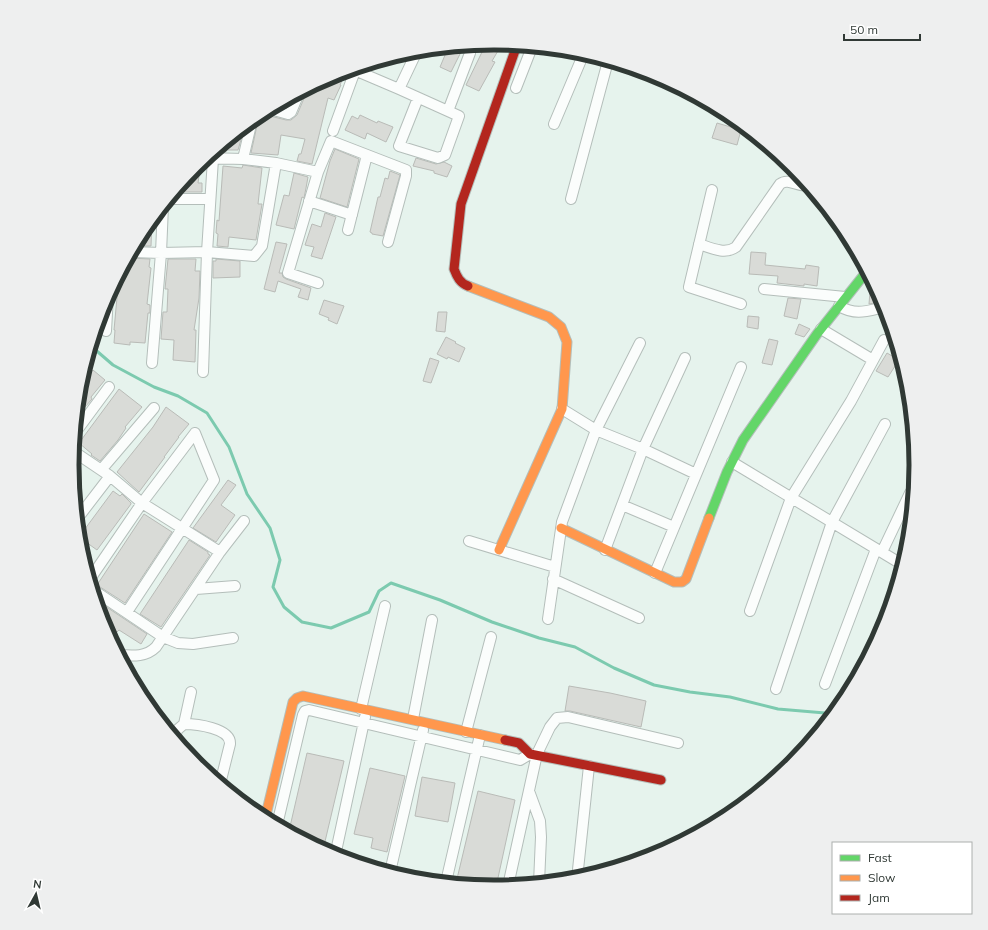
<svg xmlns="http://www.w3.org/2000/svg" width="988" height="930" viewBox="0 0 988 930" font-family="Mulish,sans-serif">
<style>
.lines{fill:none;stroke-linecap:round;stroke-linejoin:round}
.stream{stroke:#7ccaaf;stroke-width:3}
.building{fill:#d9dbd7;stroke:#b9bbb7}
.street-casing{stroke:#b4beba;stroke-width:12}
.fast-casing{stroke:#b4beba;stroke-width:11}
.slow-casing{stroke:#b4beba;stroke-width:11}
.jam-casing{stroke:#b4beba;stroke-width:11}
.street{stroke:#fbfdfc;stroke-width:10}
.fast{stroke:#63d668;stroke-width:9}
.slow{stroke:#ff974d;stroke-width:9}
.jam{stroke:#b3261e;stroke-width:9}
.rim{fill:none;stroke:#303935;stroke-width:5}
</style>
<rect width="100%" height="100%" fill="#e6f3ed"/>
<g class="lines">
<path class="stream" d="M 91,346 L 113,365 L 154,387 L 178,396 L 207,413 L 229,447 L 247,494 L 270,528 L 280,560 L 273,587 L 284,607 L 302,622 L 331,628 L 369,612 L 379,591 L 391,583 L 440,600 L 492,622 L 539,638 L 575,647 L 614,668 L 654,685 L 690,692 L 730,697 L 778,709 L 825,713 L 843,702"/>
</g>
<path class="building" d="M 494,43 L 502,44 L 492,61 L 495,62 L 479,91 L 466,85 L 482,52 L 479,50 L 482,44 Z
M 464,46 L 451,72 L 440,67 L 448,48 Z
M 346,71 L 340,85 L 341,85 L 334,100 L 328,98 L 312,164 L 297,161 L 299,154 L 301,154 L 305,139 L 281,135 L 278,155 L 251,153 L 258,121 L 257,116 L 264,112 L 266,115 L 286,120 L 291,120 L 297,115 L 305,96 L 305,90 L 333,75 Z
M 360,115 L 377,123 L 378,121 L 393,127 L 386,142 L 367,133 L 365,139 L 345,130 L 352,116 L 358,119 Z
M 717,123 L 741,130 L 737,145 L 712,138 Z
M 233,136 L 242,136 L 238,150 L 226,150 L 226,152 L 214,152 Z
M 335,149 L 359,159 L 347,207 L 320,198 L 330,161 Z
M 416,158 L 436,164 L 444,162 L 452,166 L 447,177 L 434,173 L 434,171 L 413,166 Z
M 201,162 L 198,183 L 202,183 L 202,192 L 175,192 L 196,166 Z
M 243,165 L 262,168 L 258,204 L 262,204 L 256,240 L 229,237 L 228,247 L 217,246 L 218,234 L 216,233 L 217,220 L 219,221 L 223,166 L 242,168 Z
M 390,171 L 400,175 L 383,236 L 372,234 L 372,233 L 370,232 L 378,197 L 380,197 L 385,178 L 388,179 Z
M 294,173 L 308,177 L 306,188 L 304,198 L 302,197 L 294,229 L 276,225 L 284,195 L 289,196 Z
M 325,213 L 336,217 L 322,259 L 311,256 L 314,247 L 305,245 L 312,224 L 321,227 Z
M 152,220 L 151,246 L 137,246 L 138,241 L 143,230 Z
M 276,242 L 287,244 L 279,273 L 282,273 L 283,277 L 286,279 L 311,288 L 308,300 L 298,297 L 301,289 L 278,281 L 275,292 L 264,289 Z
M 751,252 L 766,253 L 765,265 L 805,269 L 806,265 L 819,267 L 817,286 L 804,284 L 804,286 L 777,283 L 778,276 L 749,274 Z
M 129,258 L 150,259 L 149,267 L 151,268 L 147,304 L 150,305 L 150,313 L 148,313 L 145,343 L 130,342 L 130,345 L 114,343 L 115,330 L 114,330 L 119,276 Z
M 168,259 L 196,259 L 195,271 L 200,271 L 199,298 L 194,330 L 196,330 L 195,362 L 173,360 L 174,340 L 161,339 L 163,312 L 167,312 L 168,289 L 165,289 Z
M 216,259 L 240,261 L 240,277 L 213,278 L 213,261 L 216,261 Z
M 870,292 L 878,293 L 879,295 L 879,302 L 869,304 Z
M 788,298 L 801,299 L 797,319 L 784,316 Z
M 324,300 L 344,306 L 337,324 L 328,320 L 329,318 L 319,314 Z
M 438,312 L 447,312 L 445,332 L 436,331 Z
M 748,316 L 759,317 L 758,329 L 747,327 Z
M 799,324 L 810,329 L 804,337 L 795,334 Z
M 446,337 L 456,342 L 455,343 L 465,348 L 459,362 L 448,357 L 447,359 L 437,354 Z
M 769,339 L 778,341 L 772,365 L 762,363 Z
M 887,353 L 899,360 L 888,377 L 876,371 Z
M 430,358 L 439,361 L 431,383 L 423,381 Z
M 93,370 L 105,380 L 91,397 L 92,399 L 77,416 L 80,386 Z
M 119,389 L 142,407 L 125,427 L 126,428 L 118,440 L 100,461 L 91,455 L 92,454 L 79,443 Z
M 166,407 L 189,424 L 178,437 L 179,437 L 164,457 L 165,457 L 139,492 L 117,472 L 153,427 Z
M 228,480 L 236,485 L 221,505 L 235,515 L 216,542 L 193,528 Z
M 113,491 L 120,496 L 122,494 L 131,503 L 131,504 L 97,550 L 79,537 Z
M 144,514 L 172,532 L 125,603 L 97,585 Z
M 189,540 L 208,552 L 208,554 L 210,555 L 161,627 L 140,614 Z
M 96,600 L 147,634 L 141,644 L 119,630 L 117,632 L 103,621 Z
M 569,686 L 610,693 L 646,701 L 641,727 L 570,711 L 565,711 Z
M 307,753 L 344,761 L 323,850 L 289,831 Z
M 370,768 L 405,776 L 387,852 L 371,848 L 373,838 L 354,834 Z
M 422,777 L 455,783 L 448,822 L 415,816 Z
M 478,791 L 515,800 L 496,887 L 456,883 Z"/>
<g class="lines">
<defs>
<path id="street" d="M 352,69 L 399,89 L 459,116 L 445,155 L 438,158 L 399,146 L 418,98
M 516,88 L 532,47
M 399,89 L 417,51
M 270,109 L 288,114 L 291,112 L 299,93
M 448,111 L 470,53
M 554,124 L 584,53
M 333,131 L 356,68
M 206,158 L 243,159 L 276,163 L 318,172
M 243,159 L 252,120
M 712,190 L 689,287 L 741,304
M 169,199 L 210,199
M 571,199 L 608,61
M 309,201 L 352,215
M 348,230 L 367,155
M 699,244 C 711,248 725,255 736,247 L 780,184 C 789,177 798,188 808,185
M 132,252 L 161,253 L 207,252 L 254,256 L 262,246 L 276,163
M 318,283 L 288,273 L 318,172 L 331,141 L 406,170 L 406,176 L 388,242
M 764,289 L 845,297
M 839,306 C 856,316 867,311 885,307
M 821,329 L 873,360
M 106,331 L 108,295
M 152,363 L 161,253 L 163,206
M 203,372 L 207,252 L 213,159
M 562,409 L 596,430 L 643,449 L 696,474
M 75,433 L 109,387
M 73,451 L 110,476 L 142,503 L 220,552
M 732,462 L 903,565
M 101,470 L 154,408
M 622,505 L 674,527
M 77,519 L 110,476
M 469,541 L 555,567
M 605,550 L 643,449 L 685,358
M 882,552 L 910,493
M 655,573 L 741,367
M 90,579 L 142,503 L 195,433
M 553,579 L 639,618
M 196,589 L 235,586
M 93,590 L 163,637 L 178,643 L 193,644 L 233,638
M 750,611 L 791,498 L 851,401 L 884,340
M 127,612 L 214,480 L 195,433
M 548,619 L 562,522 L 596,430 L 640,343
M 119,655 C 134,656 146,657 156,647 L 220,552 L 244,521
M 825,684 L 876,549
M 776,689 L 832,522 L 885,424
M 361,709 L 385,606
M 413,719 L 432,620
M 184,724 L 191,692
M 466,732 L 491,637
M 175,738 L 177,730 L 184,724 C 196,724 231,728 230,744 L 220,784
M 529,791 L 540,821 L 541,837 L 539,883
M 277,825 L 303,715 L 305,711 L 309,710 L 520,760 L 530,754
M 335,856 L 365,717
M 390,872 L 423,730
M 577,879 L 589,766
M 446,882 L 480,735
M 508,886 L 537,754 L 550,727 L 557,718 L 568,717 L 678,743"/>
<path id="fast" d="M 709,518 L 727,472 L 743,440 L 817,334 L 867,271"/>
<path id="slow" d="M 468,286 L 549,317 L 561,327 L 567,342 L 562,409 L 499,550
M 561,528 L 674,582 L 682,582 L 686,579 L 709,518
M 265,819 L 293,702 L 297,698 L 303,696 L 505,740"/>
<path id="jam" d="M 468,286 C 460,283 457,277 454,269 L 461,204 L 517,45
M 505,740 L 519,743 L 530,754 L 661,780"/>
</defs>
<use href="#street" class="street-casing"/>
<use href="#fast" class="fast-casing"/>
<use href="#slow" class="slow-casing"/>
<use href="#jam" class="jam-casing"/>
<use href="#street" class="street"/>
<use href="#fast" class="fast"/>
<use href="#slow" class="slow"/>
<use href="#jam" class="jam"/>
</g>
<path d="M0 0H988V930H0ZM79 465a415 415 0 1 1 830 0a415 415 0 1 1-830 0Z" fill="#eeefef" fill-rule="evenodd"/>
<path class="rim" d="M79 465a415 415 0 1 1 830 0a415 415 0 1 1-830 0Z"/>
<rect x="832" y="842" width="140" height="72" fill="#ffffff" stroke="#acb0ae"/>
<rect x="840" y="855" width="20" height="6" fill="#63d668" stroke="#acb0ae"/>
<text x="868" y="862" font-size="12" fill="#303935">Fast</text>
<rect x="840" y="875" width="20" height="6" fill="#ff974d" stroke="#acb0ae"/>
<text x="868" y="882" font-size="12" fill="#303935">Slow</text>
<rect x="840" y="895" width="20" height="6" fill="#b3261e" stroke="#acb0ae"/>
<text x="868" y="902" font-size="12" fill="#303935">Jam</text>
<g transform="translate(36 894) rotate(8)" stroke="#ffffff" stroke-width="3" paint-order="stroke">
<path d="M0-3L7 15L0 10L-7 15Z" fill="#303935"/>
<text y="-6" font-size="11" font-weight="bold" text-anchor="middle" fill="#303935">N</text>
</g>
<path d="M844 34v6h76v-6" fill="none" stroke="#303935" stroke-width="2"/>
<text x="850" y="34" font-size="12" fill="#303935" stroke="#ffffff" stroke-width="3" paint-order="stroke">50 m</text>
</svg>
